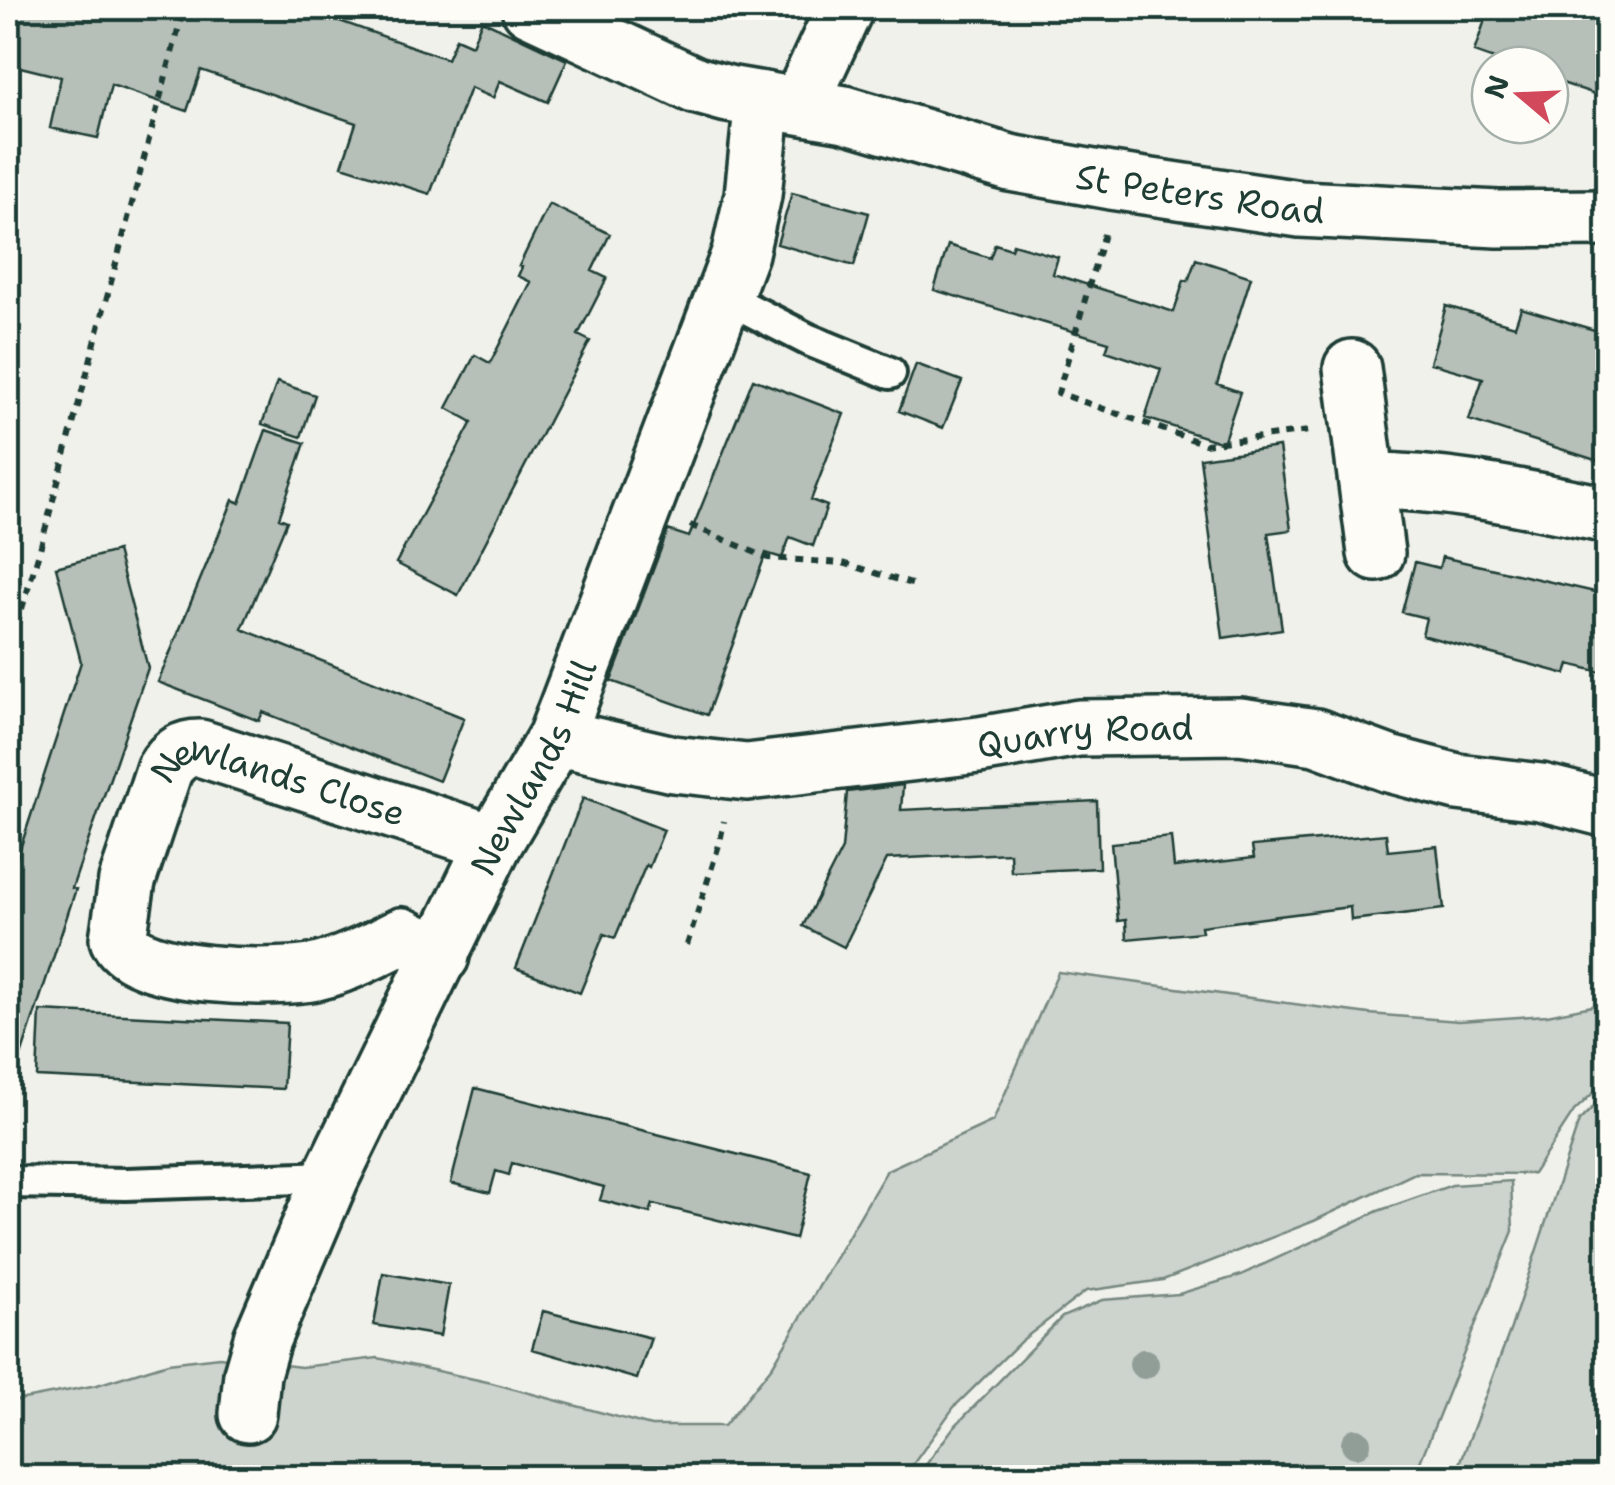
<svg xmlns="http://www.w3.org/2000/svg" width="1615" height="1485" viewBox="0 0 1615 1485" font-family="'Shantell Sans',sans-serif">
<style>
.green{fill:#cdd3cd;stroke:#768880;stroke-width:2.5}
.building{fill:#b6bfb8;stroke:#1f3d34;stroke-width:2.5}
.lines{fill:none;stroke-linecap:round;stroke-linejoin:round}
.lane-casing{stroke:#1f3d34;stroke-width:38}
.street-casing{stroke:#1f3d34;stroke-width:62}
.path{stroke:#1f3d34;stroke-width:6;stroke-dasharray:8 8;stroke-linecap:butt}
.lane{stroke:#fdfcf7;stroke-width:30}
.street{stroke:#fdfcf7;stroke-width:55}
.tree{fill:#909e97}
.labels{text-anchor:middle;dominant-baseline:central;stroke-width:9;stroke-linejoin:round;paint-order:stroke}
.street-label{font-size:35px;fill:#1f3d34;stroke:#fdfcf7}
</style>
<rect width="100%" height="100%" fill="#f0f1eb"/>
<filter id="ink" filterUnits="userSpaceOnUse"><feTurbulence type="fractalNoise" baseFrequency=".01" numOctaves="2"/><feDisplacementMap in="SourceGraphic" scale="20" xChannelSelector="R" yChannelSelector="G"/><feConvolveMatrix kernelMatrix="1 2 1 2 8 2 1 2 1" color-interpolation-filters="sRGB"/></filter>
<g filter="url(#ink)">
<path class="green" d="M 1058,972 L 1369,1014 L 1459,1021 L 1547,1015 L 1607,1003 L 1607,1080 L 1574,1111 L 1533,1174 L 1415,1173 L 1314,1221 L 1163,1280 L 1086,1291 L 1021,1341 L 954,1407 L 904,1477 L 8,1478 L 8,1402 L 97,1385 L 168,1363 L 219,1357 L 301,1367 L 378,1358 L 492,1383 L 651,1426 L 724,1426 L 773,1365 L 887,1170 L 993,1121 Z
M 1607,1093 L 1607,1477 L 1455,1477 L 1511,1328 L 1579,1121 Z
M 1511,1181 L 1513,1231 L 1414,1477 L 917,1477 L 953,1428 L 1062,1317 L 1102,1300 L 1179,1294 L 1241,1275 L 1378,1211 L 1452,1185 Z"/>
<path class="building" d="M 8,8 L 303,8 L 447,59 L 456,38 L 472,45 L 482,20 L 567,60 L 548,102 L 500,81 L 493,98 L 470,88 L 430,194 L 342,166 L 356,123 L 201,70 L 187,111 L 111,85 L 98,138 L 50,128 L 61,77 L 8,64 Z
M 1489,8 L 1608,8 L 1608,54 L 1595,94 L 1550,79 L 1550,65 L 1511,65 L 1474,52 Z
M 792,193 L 869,213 L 854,266 L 777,244 Z
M 549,204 L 610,234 L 592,271 L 607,278 L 578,335 L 590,341 L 458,595 L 396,563 L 472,422 L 447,408 L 475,355 L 490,363 L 531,282 L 518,276 L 522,267 L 519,266 Z
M 995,244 L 1011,249 L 1013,244 L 1058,257 L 1053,274 L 1174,312 L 1184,280 L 1188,281 L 1196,259 L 1251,277 L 1217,384 L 1240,392 L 1223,443 L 1145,418 L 1161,369 L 1106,351 L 1109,342 L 934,290 L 948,245 L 990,258 Z
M 1446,306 L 1515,326 L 1521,308 L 1608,334 L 1608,464 L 1469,420 L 1483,378 L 1430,363 Z
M 916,364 L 962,381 L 943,428 L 899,411 Z
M 753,379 L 844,414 L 811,500 L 827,506 L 813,546 L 790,537 L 782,558 L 766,553 L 707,715 L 611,681 L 668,530 L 689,537 Z
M 277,382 L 315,395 L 301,437 L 262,424 Z
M 266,430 L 305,443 L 279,518 L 287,521 L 242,629 L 464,718 L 439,781 L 263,712 L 259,721 L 158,682 L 233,500 L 240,503 Z
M 1279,447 L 1291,530 L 1268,533 L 1282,629 L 1223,638 L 1200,458 Z
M 117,551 L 148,668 L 72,888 L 76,889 L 16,1071 L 8,1070 L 8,886 L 81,662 L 56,567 Z
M 1442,557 L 1608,595 L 1608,674 L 1569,664 L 1566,674 L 1422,635 L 1426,618 L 1402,612 L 1415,562 L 1439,568 Z
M 903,785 L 901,810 L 1097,801 L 1099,868 L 1011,872 L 1010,853 L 887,859 L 844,947 L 803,926 L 842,849 L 847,792 Z
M 583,798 L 664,830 L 649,867 L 646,865 L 615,938 L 604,934 L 580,993 L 516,968 Z
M 1386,834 L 1388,851 L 1437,846 L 1444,909 L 1351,920 L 1350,907 L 1201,926 L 1202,932 L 1127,939 L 1126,920 L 1118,921 L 1111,843 L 1171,837 L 1174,867 L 1254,858 L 1252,846 Z
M 40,1011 L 287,1023 L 283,1089 L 37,1077 Z
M 475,1088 L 811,1173 L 795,1239 L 653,1204 L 650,1213 L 600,1200 L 604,1187 L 512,1163 L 509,1175 L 496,1171 L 490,1193 L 451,1183 Z
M 383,1273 L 449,1285 L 440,1336 L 374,1325 Z
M 543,1311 L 651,1338 L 637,1379 L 532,1349 Z"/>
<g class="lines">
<defs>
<path id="lane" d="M 723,296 L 809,340 L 890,373
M 8,1182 L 126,1184 L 331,1177"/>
<g id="street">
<path id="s1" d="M 530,8 L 695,85 L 728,94 L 845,114 L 1010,163 L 1111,181 L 1300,209 L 1498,219 L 1608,218"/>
<path d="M 800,104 L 845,8"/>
<path d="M 1352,368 L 1376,553"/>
<path d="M 1367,481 C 1449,481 1528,499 1608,515"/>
<path id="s2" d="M 556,737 L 673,764 L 747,772 L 979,745 L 1079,728 L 1240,726 L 1316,737 L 1389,764 L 1457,782 L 1541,792 L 1608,809"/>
<path id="s3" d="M 441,956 L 402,936 C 374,950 346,965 316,972 C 277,980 136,979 118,939 L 127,881 L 164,770 C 172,756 183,748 200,748 L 494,843"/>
<path id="s4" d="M 248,1414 L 252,1374 L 262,1339 L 331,1177 L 494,843 L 556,737 L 740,253 L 753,195 L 763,100"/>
</g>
</defs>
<use href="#lane" class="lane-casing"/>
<use href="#street" class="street-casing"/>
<path class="path" d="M 1104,234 L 1058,393 L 1205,444 L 1309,431
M 690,525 L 768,558 L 843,563 L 918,586
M 8,655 L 40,549 L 184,8
M 687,945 L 720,842 L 724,821"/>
<use href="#lane" class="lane"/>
<use href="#street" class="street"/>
</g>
<g class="tree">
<circle cx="1144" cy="1364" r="15"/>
<circle cx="1356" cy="1443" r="15"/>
</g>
</g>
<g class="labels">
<g class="street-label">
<text stroke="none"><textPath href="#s1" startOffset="700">St Peters Road</textPath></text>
<text stroke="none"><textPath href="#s2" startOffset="535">Quarry Road</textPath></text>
<text stroke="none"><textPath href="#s4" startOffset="710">Newlands Hill</textPath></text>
<text stroke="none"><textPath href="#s3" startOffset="645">Newlands Close</textPath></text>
</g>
</g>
<rect width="1615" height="1485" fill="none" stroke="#fdfcf7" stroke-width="40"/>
<rect x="20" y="20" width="1575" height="1445" fill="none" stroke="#1f3d34" stroke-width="4" filter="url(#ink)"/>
<g transform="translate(1520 95) rotate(289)"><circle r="48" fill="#fdfcf7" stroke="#a4b0a9" stroke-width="2.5"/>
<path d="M0-8L18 38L0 25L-18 38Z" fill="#d1495b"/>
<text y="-15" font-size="28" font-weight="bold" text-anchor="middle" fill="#1f3d34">N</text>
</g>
</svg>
